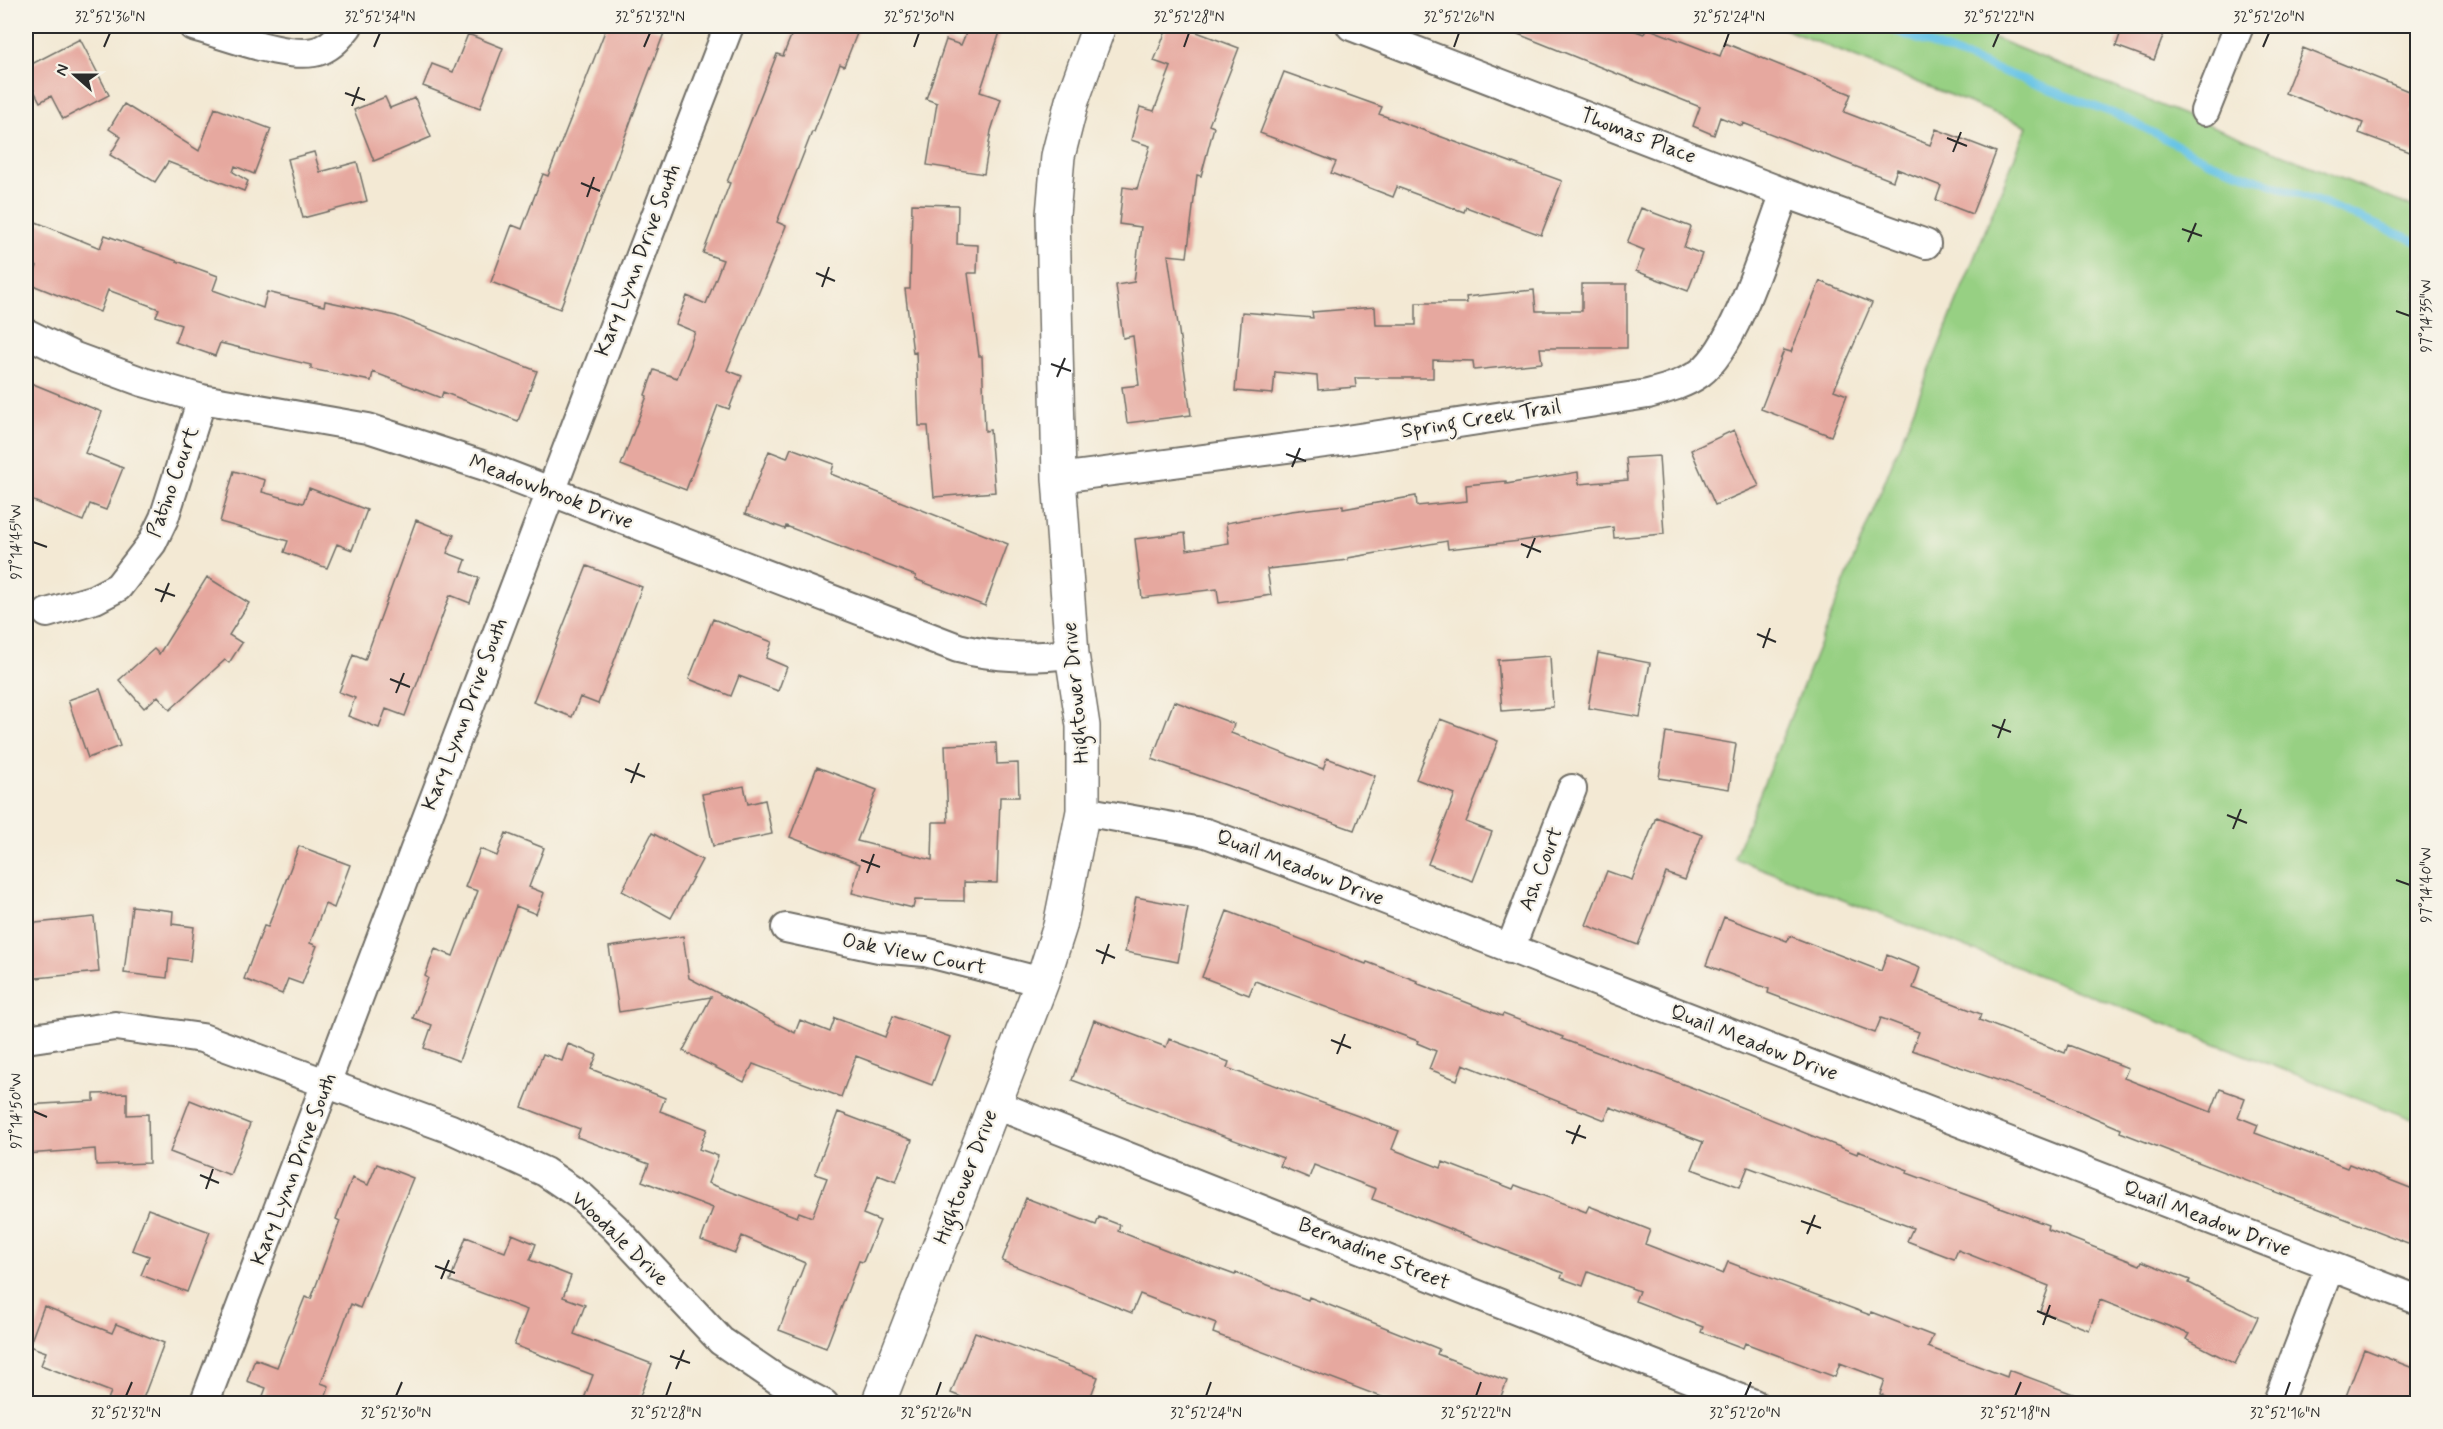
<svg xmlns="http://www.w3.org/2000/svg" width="2443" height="1429" viewBox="0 0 2443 1429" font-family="Mynerve,sans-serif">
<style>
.green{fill:#97d083;stroke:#617e57;stroke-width:1.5}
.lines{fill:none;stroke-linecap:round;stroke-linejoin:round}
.stream{stroke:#68c4e6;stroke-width:8}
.building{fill:#e6a89f}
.minor-casing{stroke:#716e66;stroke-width:32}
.major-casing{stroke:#716e66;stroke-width:36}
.minor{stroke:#fff;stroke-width:28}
.major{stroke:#fff;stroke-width:33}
.ticks{fill:none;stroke:#2b2b2b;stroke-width:2}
.labels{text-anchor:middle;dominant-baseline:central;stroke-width:4.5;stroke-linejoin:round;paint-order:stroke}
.street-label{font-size:21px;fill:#2b2b2b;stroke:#f7f3e8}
.neatline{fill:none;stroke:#2b2b2b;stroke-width:2}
.ticks-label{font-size:15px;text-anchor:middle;fill:#2b2b2b}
</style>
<rect width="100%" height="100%" fill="#f7f3e8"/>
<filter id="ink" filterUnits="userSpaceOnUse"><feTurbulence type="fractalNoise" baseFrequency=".0167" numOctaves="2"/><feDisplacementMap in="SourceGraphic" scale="12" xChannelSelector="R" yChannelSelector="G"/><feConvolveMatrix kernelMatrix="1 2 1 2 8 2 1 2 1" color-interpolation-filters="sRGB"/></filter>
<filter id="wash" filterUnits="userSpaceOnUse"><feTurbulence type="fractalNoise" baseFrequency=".008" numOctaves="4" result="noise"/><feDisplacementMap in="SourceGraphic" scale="24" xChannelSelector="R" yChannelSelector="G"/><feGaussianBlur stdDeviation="1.35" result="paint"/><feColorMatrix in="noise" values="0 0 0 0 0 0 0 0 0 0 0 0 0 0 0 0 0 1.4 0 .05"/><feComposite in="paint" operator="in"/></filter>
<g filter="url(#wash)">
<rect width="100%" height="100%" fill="#f3e9d4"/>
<path class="green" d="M 1777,26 L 1964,26 L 2417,209 L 2417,1121 L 1734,858 L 2027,126 Z"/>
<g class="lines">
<path class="stream" d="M 1882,26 L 2123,117 L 2208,161 L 2328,205 L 2418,242"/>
</g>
<g id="blocks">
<path class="building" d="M 607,26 L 645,26 L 664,33 L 560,309 L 491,282 L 512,225 L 522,229 L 543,174 L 548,176 Z
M 795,26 L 860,26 L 844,66 L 840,64 L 814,132 L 812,132 L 777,222 L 786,226 L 727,370 L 742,376 L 729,409 L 718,405 L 686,490 L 621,465 L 647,396 L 645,395 L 654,370 L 677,378 L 695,332 L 676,324 L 687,296 L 706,304 L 723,260 L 703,253 L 730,183 L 727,182 L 777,54 L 783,56 Z
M 969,26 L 1002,26 L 980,92 L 1001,99 L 991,131 L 984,174 L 927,165 L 937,103 L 926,99 L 946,40 L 961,45 Z
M 1168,26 L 1181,26 L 1239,48 L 1209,125 L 1214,127 L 1201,176 L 1197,175 L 1187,257 L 1168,255 L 1191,415 L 1127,423 L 1122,387 L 1139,385 L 1133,336 L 1123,338 L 1116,285 L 1134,282 L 1141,227 L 1119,224 L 1123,187 L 1137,189 L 1150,146 L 1131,140 L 1140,107 L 1154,111 L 1171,67 L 1154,61 Z
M 1498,26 L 1622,26 L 1644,34 L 1647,28 L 1720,56 L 1725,43 L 1851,94 L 1844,112 L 1930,145 L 1936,129 L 1996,152 L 1972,214 L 1936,200 L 1941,186 L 1897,169 L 1893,181 L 1743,123 L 1742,126 L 1720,117 L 1714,135 L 1693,126 L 1700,107 Z
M 2123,26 L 2167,26 L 2154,60 L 2116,46 Z
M 468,34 L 503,48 L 480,108 L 423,86 L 432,64 L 453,72 Z
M 80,39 L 109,95 L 63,119 L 51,96 L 40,102 L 26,75 L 26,67 Z
M 2303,48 L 2418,95 L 2411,113 L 2418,116 L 2418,155 L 2359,133 L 2363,123 L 2285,93 Z
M 1284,72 L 1382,107 L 1379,114 L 1562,181 L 1541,235 L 1466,207 L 1464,212 L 1397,187 L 1393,197 L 1331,173 L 1336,162 L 1260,133 Z
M 385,97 L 390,108 L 415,98 L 431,137 L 374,161 L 354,110 Z
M 124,104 L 199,151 L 215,108 L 271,129 L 254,174 L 235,166 L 233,172 L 248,181 L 244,191 L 168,162 L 155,182 L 110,155 L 121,137 L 109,129 Z
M 314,152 L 320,172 L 357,162 L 367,201 L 303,218 L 288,159 Z
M 912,204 L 958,205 L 957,244 L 978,245 L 977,273 L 968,273 L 979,356 L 982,356 L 985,431 L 990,430 L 995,492 L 934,497 L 928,426 L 919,426 L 916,352 L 913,353 L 905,289 L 910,289 Z
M 1641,208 L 1691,227 L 1684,247 L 1702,254 L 1688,291 L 1636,271 L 1644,250 L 1627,243 Z
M 31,220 L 100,248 L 105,235 L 218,276 L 213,290 L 263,308 L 267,292 L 324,306 L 325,301 L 396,316 L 537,371 L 518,421 L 443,392 L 441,398 L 373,372 L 371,381 L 311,369 L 311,365 L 220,343 L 215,356 L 175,342 L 181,325 L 156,316 L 159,309 L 108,290 L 100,312 L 30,284 L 37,266 L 26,262 L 26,234 Z
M 1820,281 L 1872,303 L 1834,390 L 1847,395 L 1831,436 L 1761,409 L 1784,350 L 1791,352 Z
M 1582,284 L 1627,284 L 1627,348 L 1540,348 L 1542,363 L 1474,370 L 1473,361 L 1433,360 L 1433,378 L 1355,378 L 1356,387 L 1318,390 L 1317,376 L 1275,372 L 1273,394 L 1235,391 L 1242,312 L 1313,318 L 1312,312 L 1375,307 L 1376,325 L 1416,325 L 1416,303 L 1467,303 L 1466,297 L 1534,290 L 1536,311 L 1582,311 Z
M 26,381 L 102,412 L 85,453 L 123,468 L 106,510 L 90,504 L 83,521 L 26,498 Z
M 1734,430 L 1759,486 L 1715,505 L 1691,450 Z
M 791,448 L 834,464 L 831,474 L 1008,544 L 985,606 L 915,579 L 916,576 L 786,526 L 785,529 L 745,514 L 769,451 L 787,458 Z
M 1659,456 L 1664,534 L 1614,538 L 1613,527 L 1520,541 L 1448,549 L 1447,541 L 1348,558 L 1348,560 L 1267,569 L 1271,595 L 1219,603 L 1217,589 L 1142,598 L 1135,539 L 1185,533 L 1187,550 L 1229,543 L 1226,523 L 1291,511 L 1343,505 L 1343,509 L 1416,496 L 1417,506 L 1467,501 L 1466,485 L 1506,481 L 1506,484 L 1578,472 L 1579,484 L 1628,480 L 1626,458 Z
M 234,471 L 265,480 L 262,492 L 303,503 L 309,488 L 367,510 L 352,550 L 337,544 L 327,568 L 284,552 L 288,541 L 220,522 Z
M 416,520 L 454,535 L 447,553 L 466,560 L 462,571 L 479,578 L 470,603 L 450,595 L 405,716 L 386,709 L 379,728 L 348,716 L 355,698 L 339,692 L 353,655 L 365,660 Z
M 587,566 L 642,587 L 598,704 L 580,697 L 572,717 L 533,702 Z
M 207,577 L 249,603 L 229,635 L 242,643 L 229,663 L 225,660 L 170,710 L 158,696 L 144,708 L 119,680 L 154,649 L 159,654 Z
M 713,619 L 772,642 L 766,658 L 787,667 L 778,691 L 739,676 L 731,696 L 689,679 Z
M 1598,653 L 1650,663 L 1640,717 L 1588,708 Z
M 1550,656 L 1553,707 L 1502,711 L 1498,660 Z
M 100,689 L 120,746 L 88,758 L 68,700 Z
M 1174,701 L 1234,724 L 1231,733 L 1323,769 L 1327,758 L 1375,776 L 1354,830 L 1152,759 Z
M 1440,719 L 1498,741 L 1466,822 L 1492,832 L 1473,881 L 1428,864 L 1455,794 L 1416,779 Z
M 1666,732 L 1736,744 L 1729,789 L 1659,778 Z
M 996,743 L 997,764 L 1018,763 L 1019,797 L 1000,797 L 997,883 L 964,882 L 964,901 L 915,900 L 913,908 L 852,893 L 860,864 L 790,837 L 817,767 L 877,790 L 857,841 L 932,860 L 933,822 L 948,822 L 945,745 Z
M 744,786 L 748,804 L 765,800 L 772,834 L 713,846 L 702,794 Z
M 1656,817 L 1702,835 L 1685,880 L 1666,873 L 1638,945 L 1586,925 L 1607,871 L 1632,880 Z
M 506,833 L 544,848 L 529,887 L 544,893 L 536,914 L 516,906 L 459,1061 L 424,1048 L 432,1025 L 413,1018 L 428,978 L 425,976 L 435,949 L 453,956 L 478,891 L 465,887 L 480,849 L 497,856 Z
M 652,833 L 702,860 L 671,918 L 622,891 Z
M 299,846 L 350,865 L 334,908 L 325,904 L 310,943 L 317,946 L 302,984 L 288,979 L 282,994 L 244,979 L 264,926 L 268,927 Z
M 1136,897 L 1188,907 L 1178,962 L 1125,952 Z
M 132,906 L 173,911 L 172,924 L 194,927 L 190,961 L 169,958 L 167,978 L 124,973 Z
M 1227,911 L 1366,964 L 1367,962 L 1417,981 L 1416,983 L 1502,1016 L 1503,1014 L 1563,1037 L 1562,1039 L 1696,1089 L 1857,1154 L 1858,1151 L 1908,1170 L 1907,1173 L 2048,1225 L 2047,1229 L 2140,1265 L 2142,1261 L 2190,1280 L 2189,1283 L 2258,1317 L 2235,1364 L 2186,1339 L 2189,1334 L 2100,1300 L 2089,1330 L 2040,1311 L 2049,1286 L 1958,1250 L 1954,1259 L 1907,1241 L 1913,1228 L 1748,1167 L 1740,1187 L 1692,1169 L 1703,1142 L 1610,1107 L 1605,1120 L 1463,1064 L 1457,1080 L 1429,1069 L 1436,1051 L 1417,1043 L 1418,1041 L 1255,981 L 1249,995 L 1202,977 Z
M 94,917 L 99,972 L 26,979 L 26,924 Z
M 1724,917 L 1787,941 L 1790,936 L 1881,971 L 1887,955 L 1920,968 L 1913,988 L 1981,1014 L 1979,1020 L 2065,1053 L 2068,1045 L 2128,1068 L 2124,1078 L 2211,1112 L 2220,1089 L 2245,1098 L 2238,1117 L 2258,1125 L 2255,1133 L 2347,1168 L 2349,1164 L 2418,1191 L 2418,1247 L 2120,1132 L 2121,1129 L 2048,1098 L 1912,1050 L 1919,1032 L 1881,1018 L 1875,1033 L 1768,993 L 1769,989 L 1706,965 Z
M 683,936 L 689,978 L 795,1033 L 800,1020 L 830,1032 L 835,1018 L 885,1037 L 893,1016 L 950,1037 L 932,1085 L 856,1056 L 841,1097 L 753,1064 L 744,1082 L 683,1051 L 711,997 L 619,1012 L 609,947 Z
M 1094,1020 L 1166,1047 L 1169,1039 L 1229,1062 L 1227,1068 L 1399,1131 L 1392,1149 L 1441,1168 L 1443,1162 L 1513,1189 L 1515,1185 L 1586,1212 L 1589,1206 L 1650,1230 L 1645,1244 L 1723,1274 L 1728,1262 L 1870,1315 L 1871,1312 L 1933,1336 L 1928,1347 L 2007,1377 L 2009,1370 L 2092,1401 L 2092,1404 L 1904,1404 L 1880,1394 L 1885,1380 L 1840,1363 L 1835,1377 L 1745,1343 L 1743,1348 L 1701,1332 L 1703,1327 L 1635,1301 L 1639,1291 L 1588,1272 L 1583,1286 L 1561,1278 L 1563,1273 L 1372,1199 L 1376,1189 L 1314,1165 L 1309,1178 L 1280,1166 L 1283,1158 L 1072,1080 Z
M 568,1044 L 597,1055 L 591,1069 L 665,1098 L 660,1111 L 707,1129 L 699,1149 L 718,1156 L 708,1183 L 797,1217 L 799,1212 L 812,1217 L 827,1178 L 815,1174 L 838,1112 L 912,1140 L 896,1182 L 878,1175 L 863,1214 L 880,1221 L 863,1262 L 859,1261 L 826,1348 L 779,1330 L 805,1263 L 742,1236 L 735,1253 L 701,1240 L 713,1208 L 642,1181 L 649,1164 L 577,1137 L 580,1129 L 522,1107 L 543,1054 L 562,1061 Z
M 127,1093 L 127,1115 L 148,1114 L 149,1163 L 96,1165 L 95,1149 L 26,1154 L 26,1105 L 94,1101 L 94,1094 Z
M 190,1100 L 250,1124 L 230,1175 L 170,1152 Z
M 377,1164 L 413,1178 L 360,1308 L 351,1304 L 321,1383 L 329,1386 L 323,1404 L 260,1404 L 266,1388 L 247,1381 L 255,1359 L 277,1367 L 305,1297 L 311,1299 L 340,1221 L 336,1219 L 352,1178 L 368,1185 Z
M 1026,1198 L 1096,1225 L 1099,1217 L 1120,1225 L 1118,1231 L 1169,1251 L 1235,1275 L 1236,1273 L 1308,1300 L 1309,1297 L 1439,1349 L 1437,1354 L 1507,1381 L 1498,1404 L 1400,1404 L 1213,1333 L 1216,1323 L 1140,1294 L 1132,1313 L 1002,1261 Z
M 148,1209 L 210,1232 L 187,1292 L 141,1275 L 149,1256 L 132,1250 Z
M 512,1234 L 536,1244 L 530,1260 L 571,1276 L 563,1297 L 585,1305 L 574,1334 L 652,1364 L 637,1404 L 582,1404 L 593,1375 L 514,1345 L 527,1310 L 450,1281 L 466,1237 L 505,1252 Z
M 44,1306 L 112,1333 L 116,1324 L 164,1343 L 141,1404 L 106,1404 L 111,1392 L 41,1365 L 46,1352 L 29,1346 Z
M 975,1332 L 1098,1377 L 1088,1404 L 978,1404 L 951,1393 Z
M 2364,1349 L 2418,1370 L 2418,1404 L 2343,1404 Z"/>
</g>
</g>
<g filter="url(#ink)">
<use href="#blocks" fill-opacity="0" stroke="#716e66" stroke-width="1.5"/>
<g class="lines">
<defs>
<path id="minor" d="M 193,26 C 224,34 292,62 321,50 C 333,45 340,36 348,26
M 1351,26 L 1785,193 L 1926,244
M 2205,111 L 2239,26
M 26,333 L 75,357 L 143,382 L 202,399 L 368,428 L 485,466 L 958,648 C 997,658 1032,658 1072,654
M 1059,478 L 1340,441 L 1648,394 C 1666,389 1685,384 1700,373 C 1737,345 1767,239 1785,193
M 47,613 L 95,599 L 118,587 L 152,543 L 164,518 L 202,399
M 1083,811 L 1206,833 L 1332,879 L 2418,1300
M 786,928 L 879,948 L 925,952 L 1042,982
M 1510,949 L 1572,789
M 26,1039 L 115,1026 L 202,1038 L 451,1129 L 545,1172 L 582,1197 L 615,1228 L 721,1341 L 778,1380 L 824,1404
M 994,1104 L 1754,1404
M 204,1404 C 381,945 551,484 729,26
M 2277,1404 L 2330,1266"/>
<path id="major" d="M 878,1404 L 1042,982 L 1060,926 L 1083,811 L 1083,726 L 1072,654 L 1059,478 L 1053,215 L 1058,156 L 1072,101 L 1099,26"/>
</defs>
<use href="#minor" class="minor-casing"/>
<use href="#major" class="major-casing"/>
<use href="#minor" class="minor"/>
<use href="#major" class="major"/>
</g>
</g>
<path class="ticks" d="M 104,47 L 110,33M 374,47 L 380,33M 644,47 L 650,33M 914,47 L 919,33M 1184,47 L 1189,33M 1454,47 L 1459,33M 1724,47 L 1729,33M 1993,47 L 1999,33M 2263,47 L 2269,33M 345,93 L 365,100M 352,106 L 359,87M 1947,138 L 1967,146M 1953,152 L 1961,132M 581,183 L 600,191M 587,197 L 594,177M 2182,229 L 2202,236M 2188,242 L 2196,223M 816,273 L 835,281M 822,287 L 829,267M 2396,311 L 2410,316M 1051,364 L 1071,371M 1057,377 L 1065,358M 1286,454 L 1306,461M 1292,467 L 1300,448M 33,542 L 47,547M 1521,544 L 1541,552M 1527,558 L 1535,538M 155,589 L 175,596M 161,602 L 169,583M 1757,634 L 1776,642M 1763,648 L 1770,628M 390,679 L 410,687M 396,693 L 404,673M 1992,725 L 2011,732M 1998,738 L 2005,719M 625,769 L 645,777M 631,783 L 639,763M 2227,815 L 2247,823M 2233,829 L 2241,809M 861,860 L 880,867M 867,873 L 874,854M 2396,880 L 2410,885M 1096,950 L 1115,958M 1102,964 L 1109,944M 1331,1040 L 1351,1048M 1337,1054 L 1345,1034M 33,1111 L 47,1117M 1566,1131 L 1586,1138M 1572,1144 L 1580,1125M 200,1175 L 219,1183M 206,1189 L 213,1169M 1801,1221 L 1821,1228M 1807,1234 L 1815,1215M 435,1266 L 455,1273M 441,1279 L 449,1260M 2037,1311 L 2056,1319M 2043,1325 L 2050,1305M 670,1356 L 690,1363M 676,1369 L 684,1350M 126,1396 L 132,1382M 396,1396 L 402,1382M 666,1396 L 671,1382M 936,1396 L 941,1382M 1206,1396 L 1211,1382M 1476,1396 L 1481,1382M 1745,1396 L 1751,1382M 2015,1396 L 2021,1382M 2285,1396 L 2290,1382"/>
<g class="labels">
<g class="street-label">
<text transform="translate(1638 136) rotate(21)">Thomas Place</text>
<text transform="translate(638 260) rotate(-69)">Kary Lynn Drive South</text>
<text transform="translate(1481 419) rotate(-9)">Spring Creek Trail</text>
<text transform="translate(173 482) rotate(-70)">Patino Court</text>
<text transform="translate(551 492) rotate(21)">Meadowbrook Drive</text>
<text transform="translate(1076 693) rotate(-95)">Hightower Drive</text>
<text transform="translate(465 714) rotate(-69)">Kary Lynn Drive South</text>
<text transform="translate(1300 868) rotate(21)">Quail Meadow Drive</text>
<text transform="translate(1541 869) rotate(-69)">Ash Court</text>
<text transform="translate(914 954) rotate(11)">Oak View Court</text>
<text transform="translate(1754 1043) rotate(21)">Quail Meadow Drive</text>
<text transform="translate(294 1169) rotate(-69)">Kary Lynn Drive South</text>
<text transform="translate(966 1177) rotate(-69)">Hightower Drive</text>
<text transform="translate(2207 1219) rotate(21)">Quail Meadow Drive</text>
<text transform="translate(620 1239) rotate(44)">Woodale Drive</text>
<text transform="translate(1374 1254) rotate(22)">Bernadine Street</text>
</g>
</g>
<rect width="2443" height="1429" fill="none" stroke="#f7f3e8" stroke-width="66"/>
<g transform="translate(75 75) rotate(291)" stroke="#f7f3e8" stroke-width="4.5" paint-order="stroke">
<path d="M0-4.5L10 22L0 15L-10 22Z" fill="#2b2b2b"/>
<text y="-9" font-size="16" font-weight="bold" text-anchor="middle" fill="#2b2b2b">N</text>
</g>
<rect x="33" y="33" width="2377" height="1363" class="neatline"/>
<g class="ticks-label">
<text x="110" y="22">32°52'36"N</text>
<text x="380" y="22">32°52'34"N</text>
<text x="650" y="22">32°52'32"N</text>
<text x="919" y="22">32°52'30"N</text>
<text x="1189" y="22">32°52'28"N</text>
<text x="1459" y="22">32°52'26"N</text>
<text x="1729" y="22">32°52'24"N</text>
<text x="1999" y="22">32°52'22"N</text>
<text x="2269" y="22">32°52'20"N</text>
<text transform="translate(2426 316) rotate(-90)" y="5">97°14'35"W</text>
<text transform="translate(16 542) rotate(-90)" y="5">97°14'45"W</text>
<text transform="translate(2426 885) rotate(-90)" y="5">97°14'40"W</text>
<text transform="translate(16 1111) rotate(-90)" y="5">97°14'50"W</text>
<text x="126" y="1418">32°52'32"N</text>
<text x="396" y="1418">32°52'30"N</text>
<text x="666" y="1418">32°52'28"N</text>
<text x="936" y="1418">32°52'26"N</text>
<text x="1206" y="1418">32°52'24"N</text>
<text x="1476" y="1418">32°52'22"N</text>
<text x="1745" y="1418">32°52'20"N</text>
<text x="2015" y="1418">32°52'18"N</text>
<text x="2285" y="1418">32°52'16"N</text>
</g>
</svg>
